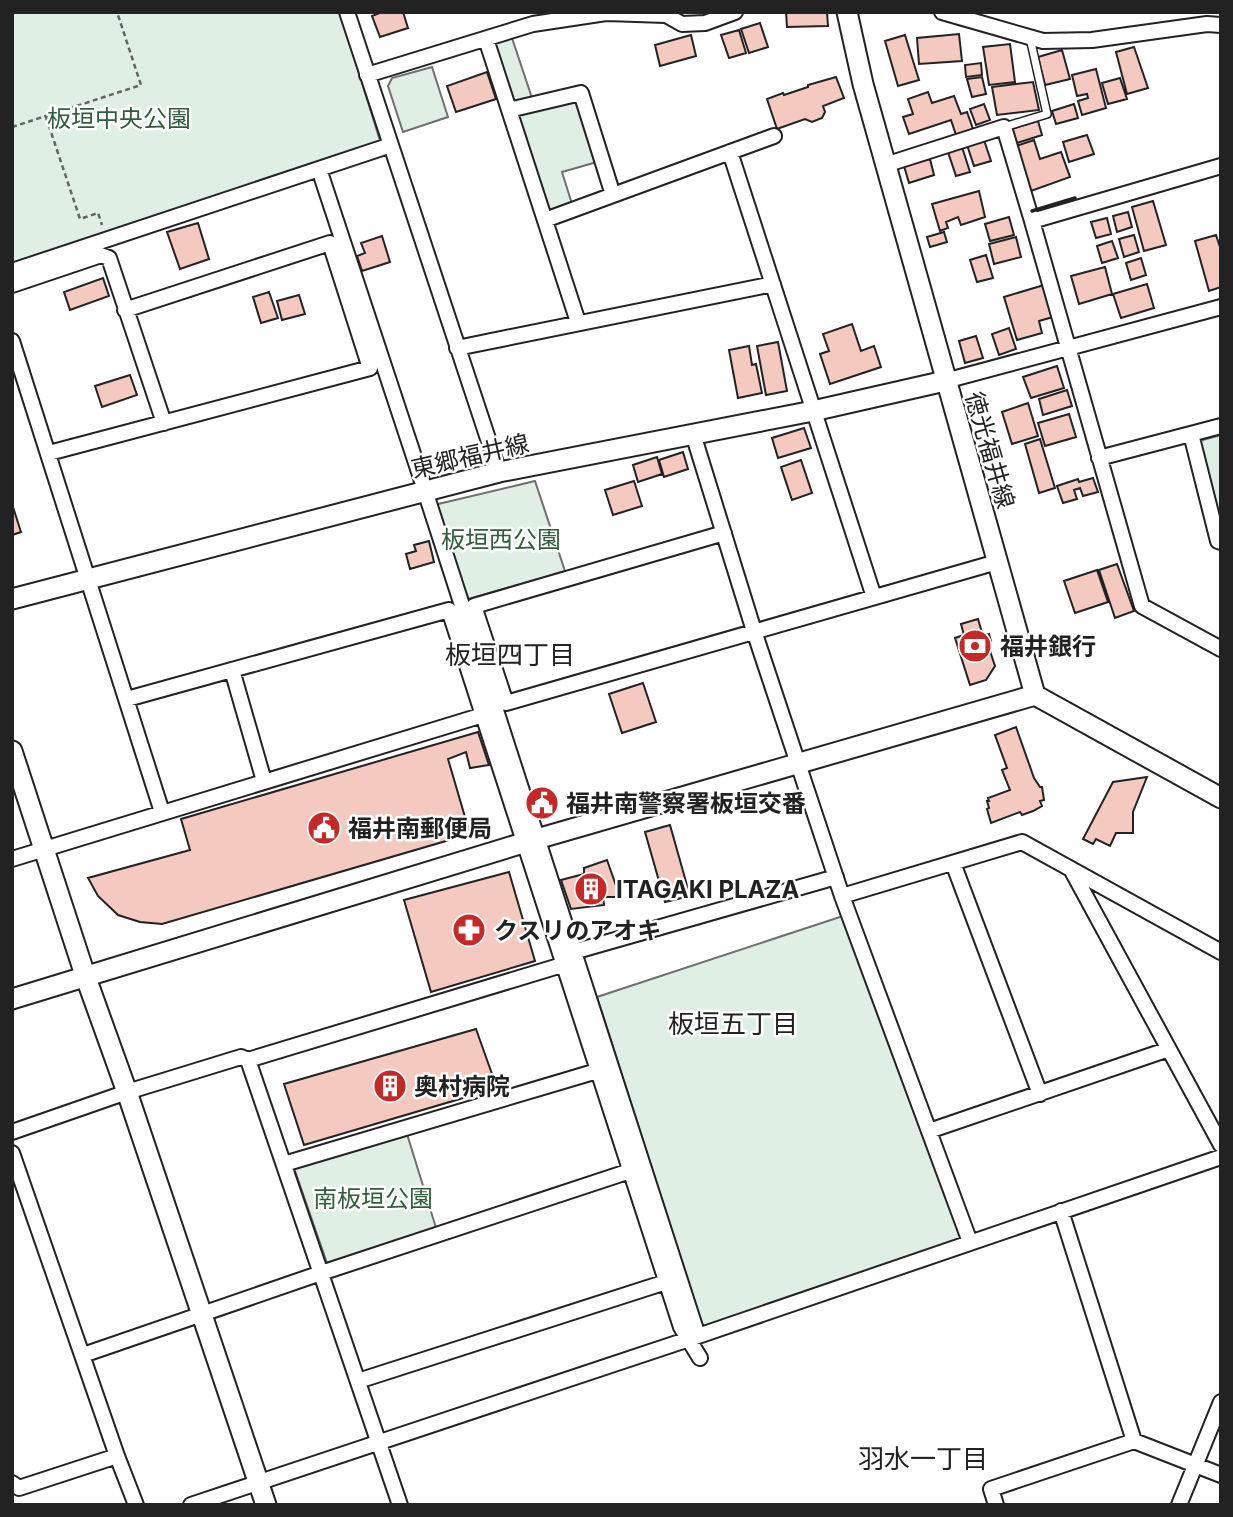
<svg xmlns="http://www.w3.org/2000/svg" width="1233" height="1517" viewBox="0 0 1233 1517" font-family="Inter,'Noto Sans JP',sans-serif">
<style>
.green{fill:#e0efe3;stroke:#6f6f6f;stroke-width:2}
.building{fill:#f3c9c0;stroke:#222;stroke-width:2}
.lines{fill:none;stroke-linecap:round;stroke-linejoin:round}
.lane-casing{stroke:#222;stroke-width:10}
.street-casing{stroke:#222;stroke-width:18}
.secondary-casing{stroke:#222;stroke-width:23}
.path{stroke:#646464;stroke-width:2.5;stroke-dasharray:5 3.5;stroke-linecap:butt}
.lane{stroke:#fff;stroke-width:7}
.street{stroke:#fff;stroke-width:14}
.secondary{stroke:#fff;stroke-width:19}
.wall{stroke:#222;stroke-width:3.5}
.labels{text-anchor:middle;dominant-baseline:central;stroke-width:5;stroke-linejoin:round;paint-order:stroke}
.park-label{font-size:24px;fill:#2f5e38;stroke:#fff}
.street-label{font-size:24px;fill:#222;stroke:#fff}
.poi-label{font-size:24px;font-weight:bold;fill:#222;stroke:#fff;text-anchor:start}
.neighbourhood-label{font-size:26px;fill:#222;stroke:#fff}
</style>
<rect width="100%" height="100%" fill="#fff"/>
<path class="green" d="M 12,12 L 340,12 L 381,144 L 12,265 Z
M 512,38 L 533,101 L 514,105 L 494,43 Z
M 432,67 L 448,117 L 403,132 L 388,86 L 392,78 Z
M 579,100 L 597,162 L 562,172 L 572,204 L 548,212 L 517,114 Z
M 1221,435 L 1221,525 L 1199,441 Z
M 535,481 L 565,571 L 465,600 L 434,505 Z
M 849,914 L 970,1242 L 705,1334 L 597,997 Z
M 407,1134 L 437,1231 L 328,1266 L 294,1168 Z"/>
<path class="building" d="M 382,12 L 403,12 L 408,28 L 380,37 L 372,16 Z
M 786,12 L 827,12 L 828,26 L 787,27 Z
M 760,23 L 768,47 L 749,53 L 741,29 Z
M 739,30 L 746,53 L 729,58 L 721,35 Z
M 959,34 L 962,61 L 919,64 L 917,38 Z
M 691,35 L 696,56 L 660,66 L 655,45 Z
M 905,35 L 919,80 L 898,86 L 885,41 Z
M 1010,44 L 1015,82 L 989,85 L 983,47 Z
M 1134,47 L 1148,88 L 1127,94 L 1116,52 Z
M 1062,50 L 1070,79 L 1045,85 L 1038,57 Z
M 981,63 L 982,75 L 966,77 L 965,65 Z
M 1096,69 L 1106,108 L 1082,115 L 1078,101 L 1088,98 L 1087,94 L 1077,96 L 1072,75 Z
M 487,72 L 496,99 L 456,112 L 447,86 Z
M 836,77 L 844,98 L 823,106 L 825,112 L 822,118 L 812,122 L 805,119 L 777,129 L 767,99 L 783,93 L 784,95 L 808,87 L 808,85 Z
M 982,77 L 986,94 L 972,97 L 967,79 Z
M 1120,78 L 1127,99 L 1108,104 L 1102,83 Z
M 1033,82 L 1039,110 L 997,115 L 992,87 Z
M 928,92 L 932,103 L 954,96 L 961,114 L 967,112 L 973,129 L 956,135 L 951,120 L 909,134 L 903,117 L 913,114 L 908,99 Z
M 984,104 L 990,120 L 976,125 L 970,109 Z
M 1074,104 L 1078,118 L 1056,124 L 1052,111 Z
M 1038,121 L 1042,135 L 1017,143 L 1012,129 Z
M 1087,135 L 1094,154 L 1069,162 L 1063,142 Z
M 984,140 L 991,161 L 974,166 L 967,145 Z
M 1034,140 L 1040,159 L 1061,152 L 1070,177 L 1031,191 L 1016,146 Z
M 962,147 L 970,172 L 956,176 L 948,152 Z
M 930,159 L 934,175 L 909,183 L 904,166 Z
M 979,191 L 985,217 L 961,225 L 958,217 L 946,222 L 948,228 L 940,231 L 932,204 Z
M 1153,201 L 1166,245 L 1144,251 L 1132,207 Z
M 1128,212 L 1132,227 L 1117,232 L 1113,216 Z
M 1009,217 L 1014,235 L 990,241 L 985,224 Z
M 1107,218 L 1111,234 L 1096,238 L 1091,222 Z
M 198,223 L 209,259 L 180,269 L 167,232 Z
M 944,232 L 947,242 L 930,247 L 927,237 Z
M 1134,235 L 1139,252 L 1124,257 L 1119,239 Z
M 1216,235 L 1221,250 L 1221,287 L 1209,291 L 1195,241 Z
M 382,236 L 390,262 L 362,271 L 357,256 L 365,253 L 361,243 Z
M 1016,237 L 1021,257 L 994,264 L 989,244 Z
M 1112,241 L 1118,258 L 1102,263 L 1097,246 Z
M 986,255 L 993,278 L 977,282 L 970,260 Z
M 1141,258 L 1146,275 L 1131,280 L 1126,263 Z
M 1105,267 L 1112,294 L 1079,304 L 1071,276 Z
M 103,278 L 109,296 L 70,310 L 64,292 Z
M 1147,284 L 1154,308 L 1121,318 L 1113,294 Z
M 1044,285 L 1053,317 L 1039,321 L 1042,333 L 1017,340 L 1004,297 Z
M 269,292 L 278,318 L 261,323 L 253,297 Z
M 299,295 L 305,314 L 282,320 L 277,301 Z
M 852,324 L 861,351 L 874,346 L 881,367 L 830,384 L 820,354 L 829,351 L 823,334 Z
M 1009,328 L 1016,349 L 999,355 L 992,334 Z
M 976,336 L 983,358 L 965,363 L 959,341 Z
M 778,342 L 787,391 L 766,395 L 757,346 Z
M 749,346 L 752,365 L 756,364 L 762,393 L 738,398 L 729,350 Z
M 1057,366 L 1064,388 L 1031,398 L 1023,377 Z
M 130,375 L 137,395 L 102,407 L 95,386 Z
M 1067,390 L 1072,406 L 1043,415 L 1039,399 Z
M 1028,403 L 1038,436 L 1012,444 L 1002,412 Z
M 1069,414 L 1076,437 L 1045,446 L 1038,423 Z
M 804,428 L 811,448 L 778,458 L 772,438 Z
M 1040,439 L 1055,488 L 1039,493 L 1025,444 Z
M 683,452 L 688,469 L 664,477 L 659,460 Z
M 657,457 L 662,474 L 638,482 L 633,465 Z
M 801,460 L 812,493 L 792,500 L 781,467 Z
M 1093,478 L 1098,492 L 1083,496 L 1080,488 L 1074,490 L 1077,499 L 1063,503 L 1057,486 L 1078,479 L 1079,482 Z
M 634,481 L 642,506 L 613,515 L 605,490 Z
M 12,504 L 21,532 L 12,535 Z
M 429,541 L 434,562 L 410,569 L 406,554 L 416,551 L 414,545 Z
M 1117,564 L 1134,611 L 1115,618 L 1099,570 Z
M 1097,570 L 1108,602 L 1075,613 L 1064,581 Z
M 978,619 L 983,636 L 989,634 L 991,641 L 987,642 L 995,666 L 986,680 L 970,685 L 955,638 L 964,635 L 961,624 Z
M 643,683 L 656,722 L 622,733 L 609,694 Z
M 1016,727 L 1034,778 L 1040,787 L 1042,787 L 1044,800 L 1040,801 L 1042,806 L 1033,811 L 1022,815 L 1020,812 L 991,823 L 987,809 L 989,808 L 987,801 L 989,801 L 988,798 L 1010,790 L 1002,770 L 1007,768 L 995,735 Z
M 478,732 L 489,765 L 470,768 L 466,752 L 448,759 L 470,834 L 162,924 L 140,922 L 118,915 L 98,896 L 88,878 L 190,850 L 181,819 Z
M 1147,777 L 1133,812 L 1133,833 L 1116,833 L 1110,846 L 1096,839 L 1093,844 L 1083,839 L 1113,782 Z
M 670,825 L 690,896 L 665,902 L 645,832 Z
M 607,860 L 620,897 L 603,897 L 604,905 L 571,909 L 561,880 L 584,874 L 584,868 Z
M 509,872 L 535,961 L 431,992 L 404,900 Z
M 476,1029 L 497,1088 L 304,1145 L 284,1084 Z"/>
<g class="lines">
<defs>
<path id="lane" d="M 1004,127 L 1047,114 L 1030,38"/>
<path id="street" d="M 347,12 L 499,472
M 942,12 L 1043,41 L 1092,40 L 1207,24 L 1221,25
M 666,15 L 682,24 L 705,23 L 735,12
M 486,39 L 578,322
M 367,75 L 533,24 L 606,13 L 666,15 L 667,12
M 509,110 L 581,93 L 613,195
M 730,152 L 874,597
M 885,165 L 1004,127 L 1032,221
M 1221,166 L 1032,221 L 1142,606 L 1221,649
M 319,169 L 422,481
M 545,220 L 774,136
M 12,271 L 385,147
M 12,285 L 101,255 L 109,258 L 164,423
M 12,341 L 162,812
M 457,348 L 773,284
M 945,381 L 1221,307
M 693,434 L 754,631 L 842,896 L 970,1242
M 1191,434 L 1218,541 L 1221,542
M 49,453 L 370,368 L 330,243 L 125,310
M 1099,458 L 1221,426
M 428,500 L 698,1336
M 724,533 L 474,606 L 506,703 L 997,562
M 232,670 L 264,781
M 127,699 L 449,610 L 681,1327 L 700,1358
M 12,859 L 483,715
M 953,863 L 1040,1094
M 1072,871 L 1221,1145
M 842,896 L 1022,842 L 1221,952
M 573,952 L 836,877
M 929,1131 L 1169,1049
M 12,1132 L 127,1092 L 241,1057 L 248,1060
M 12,1153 L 117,1456 L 19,1488 L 12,1483
M 284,1164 L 597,1071
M 1061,1211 L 1134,1441 L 1221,1475
M 83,1355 L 321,1273 L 630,1171
M 358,1381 L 666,1282
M 117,1456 L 136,1505
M 191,1505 L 698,1336 L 1221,1157
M 400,1505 L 248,1060 L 562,965
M 996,1505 L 991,1489 L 1134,1441
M 1179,1505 L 1221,1402"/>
<path id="secondary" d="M 847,12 L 863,84 L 1035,695 L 1221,798
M 12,599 L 499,472 L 813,411 L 945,381
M 12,751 L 85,975 L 127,1092 L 266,1505
M 12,999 L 523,843 L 1035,695"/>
</defs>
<use href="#lane" class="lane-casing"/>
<use href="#street" class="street-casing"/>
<use href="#secondary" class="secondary-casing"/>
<path class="path" d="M 46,117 L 80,219 L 98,213 L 102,225
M 12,127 L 141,85 L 117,12"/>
<use href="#lane" class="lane"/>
<use href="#street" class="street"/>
<use href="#secondary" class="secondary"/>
<path class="wall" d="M 1032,211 L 1075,198"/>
</g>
<defs>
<symbol id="bank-disc" viewBox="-11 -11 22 22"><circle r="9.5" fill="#c62828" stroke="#fff"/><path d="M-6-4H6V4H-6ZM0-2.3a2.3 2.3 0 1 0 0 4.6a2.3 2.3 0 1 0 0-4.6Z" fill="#fff"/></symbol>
<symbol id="civic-disc" viewBox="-11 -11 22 22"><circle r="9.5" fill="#c62828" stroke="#fff"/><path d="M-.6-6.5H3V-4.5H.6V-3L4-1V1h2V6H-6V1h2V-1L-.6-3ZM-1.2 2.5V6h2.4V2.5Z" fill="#fff"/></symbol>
<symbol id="building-disc" viewBox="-11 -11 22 22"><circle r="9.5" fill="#c62828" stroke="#fff"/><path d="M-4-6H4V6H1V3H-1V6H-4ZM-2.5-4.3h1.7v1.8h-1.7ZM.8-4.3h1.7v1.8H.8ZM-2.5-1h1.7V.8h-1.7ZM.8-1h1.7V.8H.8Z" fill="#fff"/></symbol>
<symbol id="pharmacy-disc" viewBox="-11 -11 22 22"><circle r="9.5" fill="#c62828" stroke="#fff"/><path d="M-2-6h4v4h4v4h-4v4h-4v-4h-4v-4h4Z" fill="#fff"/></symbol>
</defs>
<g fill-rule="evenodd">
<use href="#bank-disc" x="956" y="627" width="38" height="38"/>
<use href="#civic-disc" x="523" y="784" width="38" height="38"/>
<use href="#civic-disc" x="305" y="809" width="38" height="38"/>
<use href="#building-disc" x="572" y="870" width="38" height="38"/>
<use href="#pharmacy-disc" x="450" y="911" width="38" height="38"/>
<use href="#building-disc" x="371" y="1067" width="38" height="38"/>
</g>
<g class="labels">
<g class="park-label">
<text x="119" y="118">板垣中央公園</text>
<text x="501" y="539">板垣西公園</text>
<text x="373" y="1198">南板垣公園</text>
</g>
<g class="street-label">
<text transform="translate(990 450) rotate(74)">徳光福井線</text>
<text transform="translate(470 456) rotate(-13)">東郷福井線</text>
</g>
<g class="poi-label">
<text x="1000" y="646">福井銀行</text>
<text x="566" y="803">福井南警察署板垣交番</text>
<text x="348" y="828">福井南郵便局</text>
<text x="616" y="889">ITAGAKI PLAZA</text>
<text x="494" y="930">クスリのアオキ</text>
<text x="414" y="1086">奥村病院</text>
</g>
<g class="neighbourhood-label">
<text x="510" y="654">板垣四丁目</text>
<text x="733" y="1023">板垣五丁目</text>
<text x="923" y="1458">羽水一丁目</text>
</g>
</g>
<rect width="1233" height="1517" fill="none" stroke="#222222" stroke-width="28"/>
</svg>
